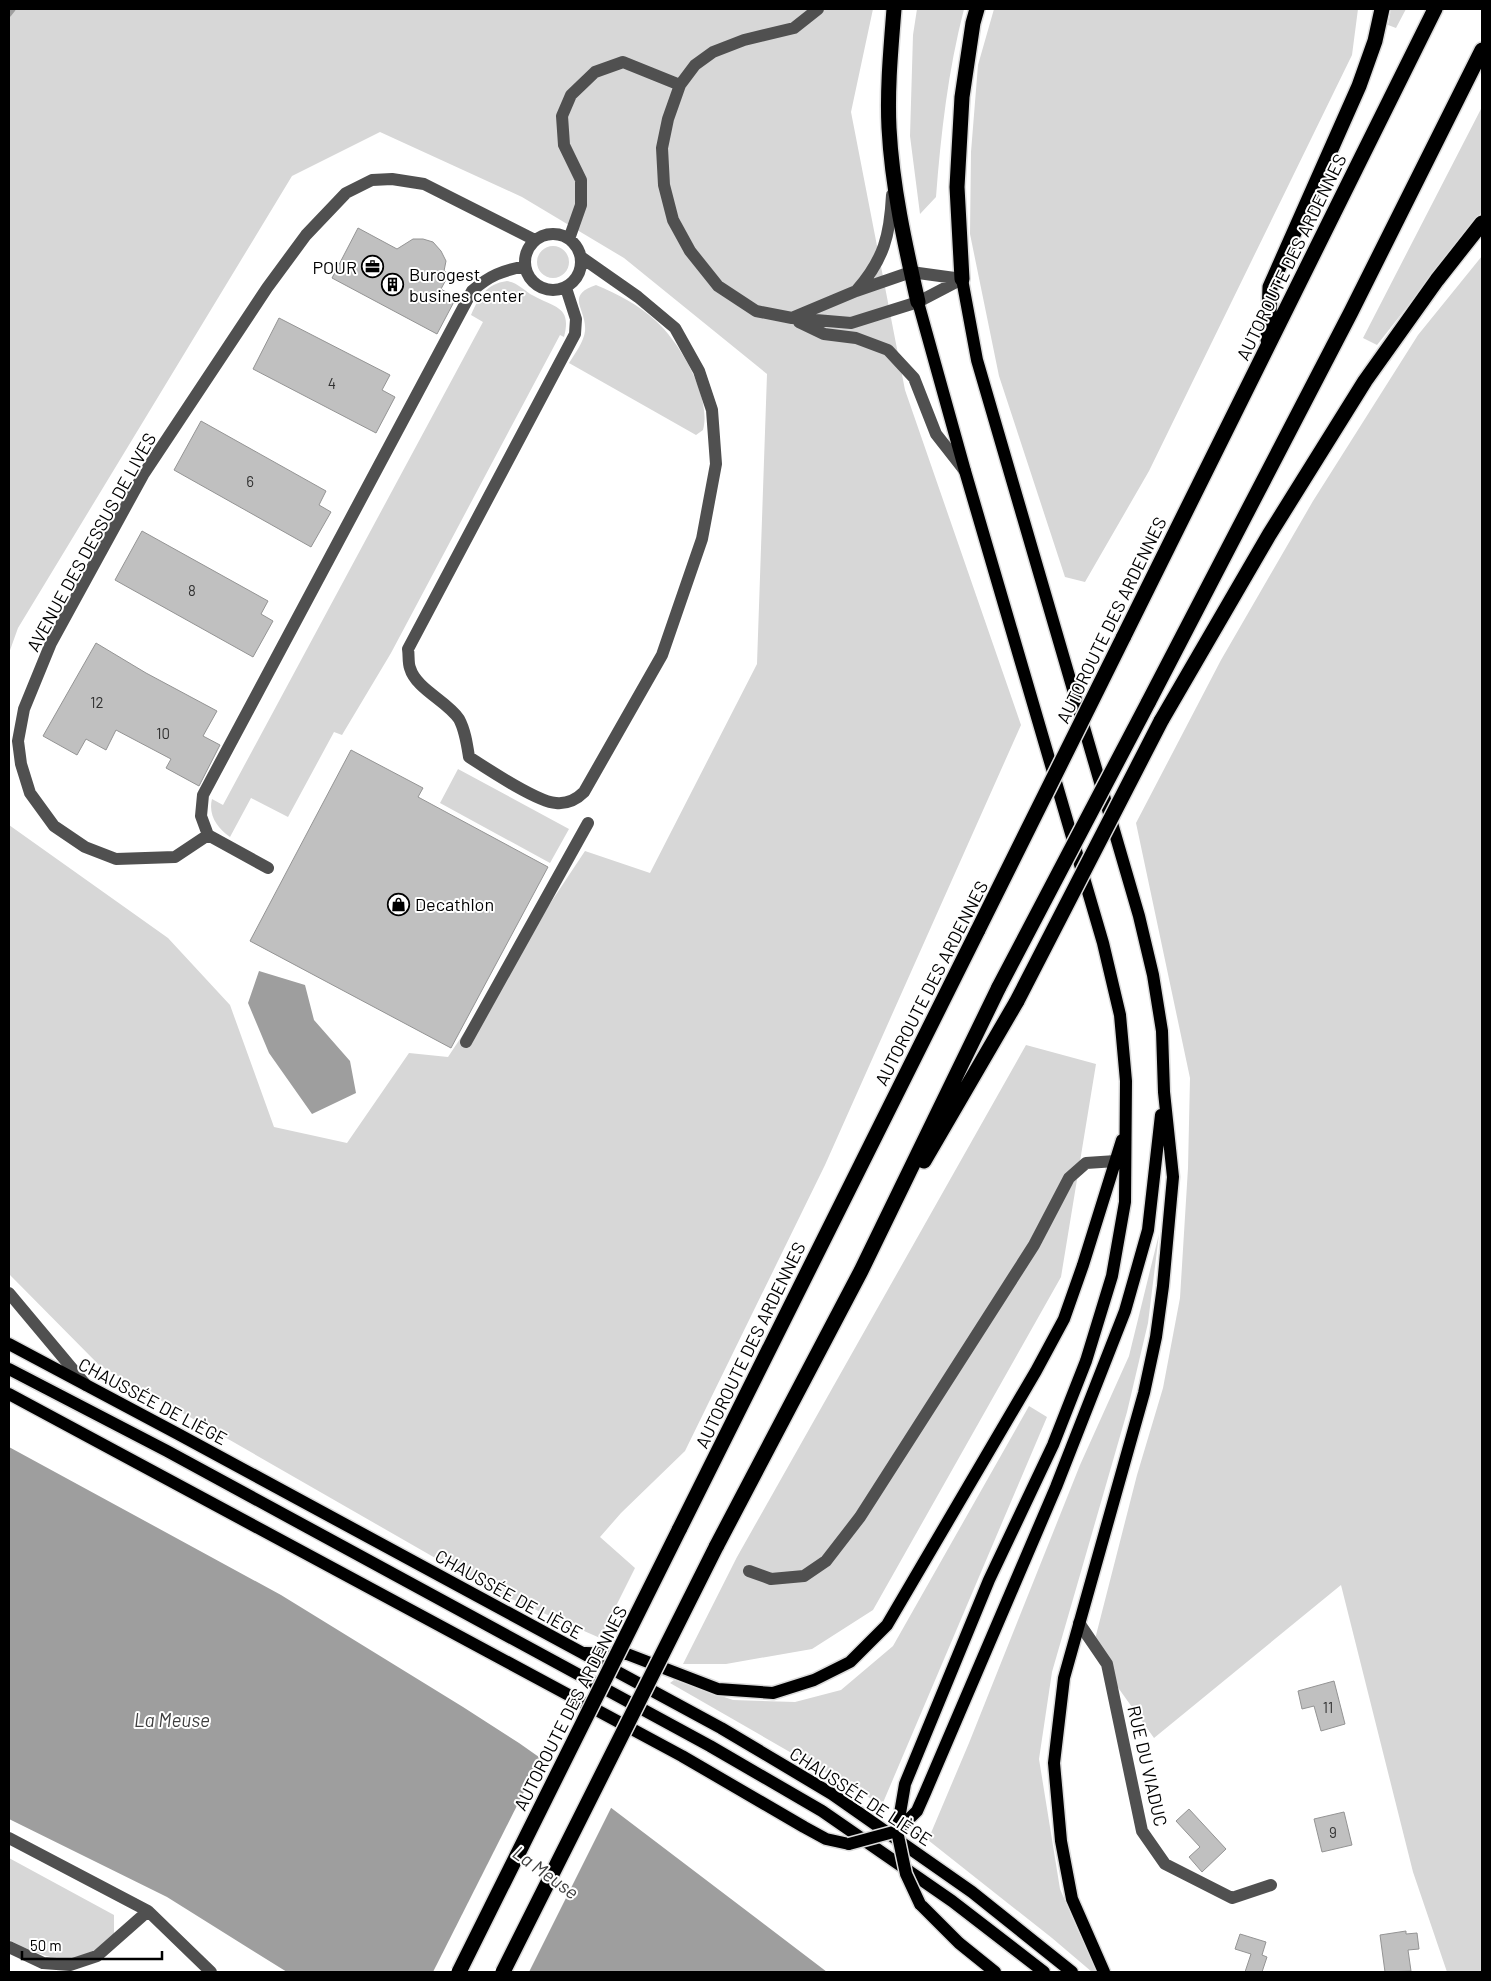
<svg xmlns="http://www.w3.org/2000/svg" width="1491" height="1981" viewBox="0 0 1491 1981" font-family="Barlow,sans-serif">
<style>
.green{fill:#d7d7d7}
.water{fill:#9e9e9e}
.pier{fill:#fff}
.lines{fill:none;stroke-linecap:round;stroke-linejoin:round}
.stream{stroke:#9e9e9e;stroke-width:5.5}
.building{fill:#c0c0c0;stroke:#949494}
.major-casing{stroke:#dbdbdb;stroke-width:15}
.highway-casing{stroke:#dbdbdb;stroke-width:18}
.minor{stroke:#505050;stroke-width:12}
.major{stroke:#000;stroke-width:12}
.highway{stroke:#000;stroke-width:15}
.major-bridge-casing{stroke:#dbdbdb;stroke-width:15;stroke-linecap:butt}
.highway-bridge-casing{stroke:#dbdbdb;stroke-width:18;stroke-linecap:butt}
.major-bridge{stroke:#000;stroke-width:12}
.highway-bridge{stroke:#000;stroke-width:15}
.labels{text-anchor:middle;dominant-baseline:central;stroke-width:4;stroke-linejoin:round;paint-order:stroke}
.number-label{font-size:15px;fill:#303030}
.street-label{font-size:18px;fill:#000;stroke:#fff}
.poi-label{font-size:18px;fill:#000;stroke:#fff;text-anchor:start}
.water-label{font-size:19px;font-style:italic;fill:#3f3f3f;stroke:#fff}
</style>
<rect width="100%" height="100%" fill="#fff"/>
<path class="green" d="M 9,9 L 873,9 L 851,112 L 905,390 L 1021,725 L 825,1165 L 685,1451 L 621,1513 L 600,1537 L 635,1568 L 600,1638 L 491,1590 L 99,1365 L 9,1274 L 9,825 L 168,938 L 230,1005 L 274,1127 L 347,1143 L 409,1053 L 448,1057 L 585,851 L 650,873 L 757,664 L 767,374 L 624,258 L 522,197 L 380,132 L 292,176 L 18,628 L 9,653 Z
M 917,9 L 964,9 C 948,71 941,133 936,197 L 920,214 L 910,136 L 913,35 Z
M 994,9 L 1358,9 L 1352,55 L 1149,471 L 1085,582 L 1065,577 L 999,376 L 970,234 L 971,152 L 978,65 Z
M 1391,9 L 1406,9 L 1396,28 L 1388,25 Z
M 1482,107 L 1482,212 L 1377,345 L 1363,338 Z
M537 262a16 16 0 1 1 32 0a16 16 0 1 1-32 0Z
M 1482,256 L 1482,1972 L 1447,1972 L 1413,1872 L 1341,1585 L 1154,1738 L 1092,1651 L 1137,1475 L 1163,1388 L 1180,1298 L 1188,1168 L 1190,1078 L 1136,823 L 1221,660 L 1313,501 L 1418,335 Z
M 507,281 C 519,283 524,291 534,296 C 555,308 572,306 564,337 L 560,335 L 391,653 L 342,735 L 334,732 L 288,817 L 251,798 L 230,837 C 217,828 208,815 212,799 L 223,805 L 483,322 L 471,315 C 479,297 486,284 507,281 Z
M 596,285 C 618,294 639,305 656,321 C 680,343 712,397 703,430 L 696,435 L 569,363 C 575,354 584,341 585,331 C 587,309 564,296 596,285 Z
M 458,769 L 569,829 L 550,863 L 440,803 Z
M 1026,1045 L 1096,1064 L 1061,1277 L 873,1610 L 812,1649 L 726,1664 L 683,1664 L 737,1557 Z
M 1159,1234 L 1148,1323 L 1127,1412 L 1052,1672 L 1039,1759 L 1060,1889 L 1078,1931 L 1099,1972 L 1092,1972 L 1052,1938 L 928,1840 L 969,1743 L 1080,1465 L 1129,1356 Z
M 1029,1406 L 1047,1417 L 882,1805 L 670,1683 L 674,1680 L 733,1700 L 795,1702 L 841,1690 L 893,1646 Z
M 9,1858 L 114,1915 L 114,1934 C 108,1940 101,1949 94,1953 C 64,1967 36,1954 9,1940 Z"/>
<path class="water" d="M 259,971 L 305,985 L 314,1020 L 350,1061 L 356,1093 L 312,1114 L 269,1053 L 248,1003 Z
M 9,1447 L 281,1595 L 463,1707 L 519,1743 L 610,1807 L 827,1972 L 287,1972 L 167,1897 L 9,1819 Z"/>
<path class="pier" d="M 542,1756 L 612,1806 L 529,1972 L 433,1972 Z"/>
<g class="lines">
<path class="stream" d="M 9,14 L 13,9"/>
</g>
<path class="building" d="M 358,228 L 397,249 L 413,239 L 423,239 L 433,242 L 441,251 L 446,261 L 444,271 L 449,274 L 441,289 L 456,298 L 437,334 L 332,278 Z
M 279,318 L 390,375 L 382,390 L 395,397 L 376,433 L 253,369 Z
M 201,421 L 326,491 L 319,505 L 331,512 L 311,547 L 174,470 Z
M 142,531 L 268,601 L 261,614 L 273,621 L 253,657 L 115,580 Z
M 96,643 L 146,673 L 217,711 L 203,736 L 220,745 L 199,786 L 166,768 L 171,759 L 116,730 L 106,750 L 86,739 L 77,755 L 43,736 Z
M 351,750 L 423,788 L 418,797 L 548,867 L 451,1048 L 250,941 Z
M 1334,1681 L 1345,1724 L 1321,1731 L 1314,1706 L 1302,1709 L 1298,1691 Z
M 1189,1809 L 1226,1849 L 1202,1872 L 1189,1857 L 1200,1847 L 1176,1821 Z
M 1344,1812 L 1352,1845 L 1322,1852 L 1314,1819 Z
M 1406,1931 L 1406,1934 L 1417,1933 L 1419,1949 L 1408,1950 L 1411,1971 L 1385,1972 L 1380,1935 Z
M 1240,1934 L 1266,1942 L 1262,1955 L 1267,1957 L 1262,1972 L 1245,1972 L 1251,1954 L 1235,1949 Z"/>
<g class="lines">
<defs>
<path id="major" d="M 962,279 L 977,360 L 1139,916 L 1153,975 L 1162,1031 L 1164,1092 L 1173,1177 L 1163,1286 L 1156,1337 L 1144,1393 L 1064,1678 L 1054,1763 L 1061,1841 L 1072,1899 L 1104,1972
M 9,1344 L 178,1434 L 721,1728 L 832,1794 L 972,1892 L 1072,1972
M 9,1369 L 167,1451 L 710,1746 L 822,1811 L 952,1901 L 1044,1972
M 9,1394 L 682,1756 L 804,1827 L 826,1839 L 849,1844
M 585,1653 L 627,1654 L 718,1689 L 773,1693 L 814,1680 L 850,1662 L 887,1625 L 1036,1371 L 1064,1319 L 1083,1265 L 1122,1140
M 897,1831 L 905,1784 L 989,1580 L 1053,1445 L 1086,1361 L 1112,1276 L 1125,1202 L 1126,1081 L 1120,1015 L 1103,943 L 965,471 L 918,302
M 897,1831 L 917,1811 L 925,1793 L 1056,1487 L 1125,1311 L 1148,1230 L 1161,1115
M 920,1904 L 959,1943 L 995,1972"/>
<path id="highway" d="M 894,9 C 891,48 887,88 889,128 C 892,186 905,245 918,302
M 962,279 L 957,187 L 962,97 L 973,23 L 977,9
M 1268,340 L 1270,287 L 1359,86 L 1375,41 L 1382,9
M 1123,638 L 1435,9
M 1148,703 L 1351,312 L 1482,50
M 1161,721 L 1269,535 L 1365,381 L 1437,280 L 1482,223
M 924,1161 L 1017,1001
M 679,1530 L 978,930
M 716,1547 L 861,1271 L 999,987"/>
</defs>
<use href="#major" class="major-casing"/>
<use href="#highway" class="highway-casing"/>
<path class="minor" d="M 818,9 L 794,28 L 744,40 L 713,52 L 695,65 L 680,85 L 668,119 L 662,148 L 664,185 L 673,220 L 690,251 L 718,286 L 756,311 L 792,318 L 851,323 L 918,302 L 962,279
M525 262a28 28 0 1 1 56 0a28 28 0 1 1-56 0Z
M 569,239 L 581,205 L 581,180 L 564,145 L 562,116 L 571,95 L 595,72 L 623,62 L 680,85
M 525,266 C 502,271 490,275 472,291 L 203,795 L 201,816 L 208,835 L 175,857 L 116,859 L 85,847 L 54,826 L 30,793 L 21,764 L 18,741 L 24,709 L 51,643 L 143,475 L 267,288 L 306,235 L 346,193 L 372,180 L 392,179 L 424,184 L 535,240
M 566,288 L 576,319 L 575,334 L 408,649 C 409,655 408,663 410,668 C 416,689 447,701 459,719 C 465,730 467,744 469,757 C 486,768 537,802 556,803 C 567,804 576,800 584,792 L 662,655 L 702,539 L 716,464 L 712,410 L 699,371 L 675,328 L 638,297 L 581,257
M 857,290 C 884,259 890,235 892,195
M 794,317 L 856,291 L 911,272 L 962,279
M 799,322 L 824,334 L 856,338 L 888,350 L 914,378 L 936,434 L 965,471
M 208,835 L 268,868
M 466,1042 L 588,823
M 9,1293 L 86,1385
M 749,1571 L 771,1579 L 804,1576 L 826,1561 L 860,1517 L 1034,1245 L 1069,1178 L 1086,1163 L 1116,1161
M 1079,1623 L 1107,1664 L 1142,1831 L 1165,1864 L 1232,1898 L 1271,1885
M 9,1838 L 148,1911
M 9,1947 L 43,1963 L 70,1965 L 97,1956 L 148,1911 L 211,1972"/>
<use href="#major" class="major"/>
<use href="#highway" class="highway"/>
<defs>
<path id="major-bridge" d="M 849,1844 L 897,1831 L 906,1874 L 920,1904"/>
<path id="highway-bridge" d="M 978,930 L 1123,638
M 999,987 L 1148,703
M 1017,1001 L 1161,721
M 459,1972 L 679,1530
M 503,1972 L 716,1547"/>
</defs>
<use href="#major-bridge" class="major-bridge-casing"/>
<use href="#highway-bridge" class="highway-bridge-casing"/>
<use href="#major-bridge" class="major-bridge"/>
<use href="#highway-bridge" class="highway-bridge"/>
</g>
<defs>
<symbol id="office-ring" viewBox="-11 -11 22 22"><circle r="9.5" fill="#fff" stroke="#000" stroke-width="1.5"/><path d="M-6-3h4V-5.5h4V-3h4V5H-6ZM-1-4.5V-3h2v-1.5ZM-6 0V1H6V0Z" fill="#000"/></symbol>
<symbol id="building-ring" viewBox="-11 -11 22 22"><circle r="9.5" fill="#fff" stroke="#000" stroke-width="1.5"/><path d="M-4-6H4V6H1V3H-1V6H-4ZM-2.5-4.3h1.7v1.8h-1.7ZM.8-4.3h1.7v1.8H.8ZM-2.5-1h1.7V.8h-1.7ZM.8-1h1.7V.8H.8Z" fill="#000"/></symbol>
<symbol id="shop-ring" viewBox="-11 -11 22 22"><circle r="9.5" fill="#fff" stroke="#000" stroke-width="1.5"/><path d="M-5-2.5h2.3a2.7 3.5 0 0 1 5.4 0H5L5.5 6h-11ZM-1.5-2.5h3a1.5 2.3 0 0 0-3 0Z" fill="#000"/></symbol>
</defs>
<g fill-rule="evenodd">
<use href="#office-ring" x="360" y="254" width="25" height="25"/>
<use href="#building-ring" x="380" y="272" width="25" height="25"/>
<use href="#shop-ring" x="386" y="892" width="25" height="25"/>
</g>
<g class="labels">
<g class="number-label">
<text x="332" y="383">4</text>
<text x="250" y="481">6</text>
<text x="192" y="590">8</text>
<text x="97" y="702">12</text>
<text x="163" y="733">10</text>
<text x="1328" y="1707">11</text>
<text x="1333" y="1832">9</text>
</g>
<g class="street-label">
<text transform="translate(1291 257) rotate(-64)">AUTOROUTE DES ARDENNES</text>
<text transform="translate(91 542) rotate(-61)">AVENUE DES DESSUS DE LIVES</text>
<text transform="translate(1111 620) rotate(-64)">AUTOROUTE DES ARDENNES</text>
<text transform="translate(931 983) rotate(-63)">AUTOROUTE DES ARDENNES</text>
<text transform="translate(750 1345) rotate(-64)">AUTOROUTE DES ARDENNES</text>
<text transform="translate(153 1401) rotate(28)">CHAUSSÉE DE LIÈGE</text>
<text transform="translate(509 1594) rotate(29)">CHAUSSÉE DE LIÈGE</text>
<text transform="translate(570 1708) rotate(-63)">AUTOROUTE DES ARDENNES</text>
<text transform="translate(1148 1766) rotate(77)">RUE DU VIADUC</text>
<text transform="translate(861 1796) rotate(33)">CHAUSSÉE DE LIÈGE</text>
</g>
<g class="poi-label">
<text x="357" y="267" text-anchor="end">POUR</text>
<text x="409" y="274">Burogest<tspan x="409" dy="21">busines center</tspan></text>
<text x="415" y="904">Decathlon</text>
</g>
<g class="water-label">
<text x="172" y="1719">La Meuse</text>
<text transform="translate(546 1872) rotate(36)">La Meuse</text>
</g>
</g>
<rect width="1491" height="1981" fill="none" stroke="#000000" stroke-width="20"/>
<path d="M22 1951v8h140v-8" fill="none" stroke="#000000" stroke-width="2.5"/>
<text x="30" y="1951" font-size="15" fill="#000000" stroke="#ffffff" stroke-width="4" paint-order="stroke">50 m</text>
</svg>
